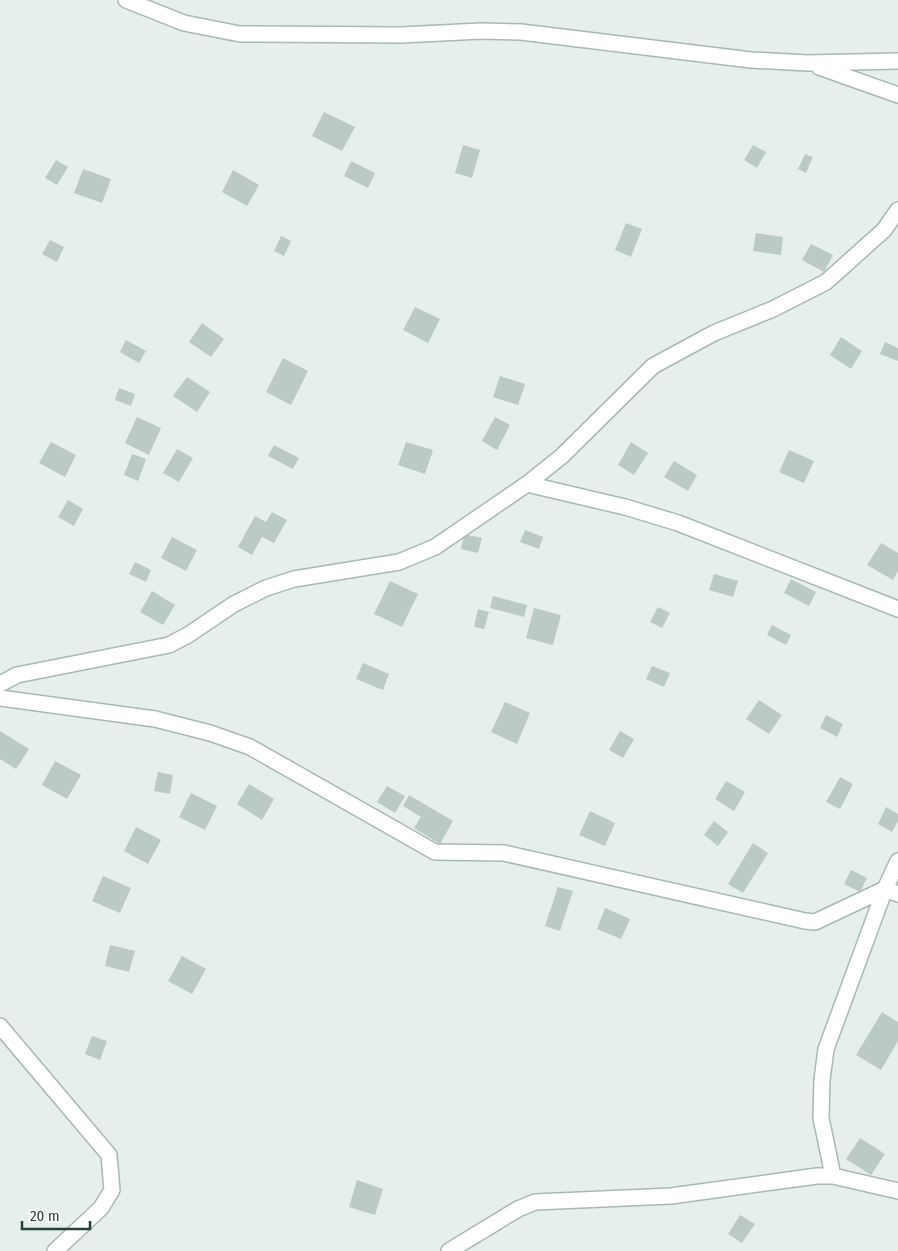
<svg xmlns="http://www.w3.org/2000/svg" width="898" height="1251" viewBox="0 0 898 1251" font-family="'Fira Sans Condensed',sans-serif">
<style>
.building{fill:#bbcac4}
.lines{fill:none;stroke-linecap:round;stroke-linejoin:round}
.minor-casing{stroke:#a8b8b2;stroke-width:18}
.minor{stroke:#fff;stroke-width:15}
</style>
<rect width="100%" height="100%" fill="#e6efeb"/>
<path class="building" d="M 324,112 L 355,127 L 342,151 L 312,136 Z
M 463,145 L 480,150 L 472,178 L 455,173 Z
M 753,145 L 766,152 L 757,168 L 744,160 Z
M 805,154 L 813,157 L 806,173 L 798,169 Z
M 56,160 L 68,167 L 57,185 L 45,178 Z
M 351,161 L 375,173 L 368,188 L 344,176 Z
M 83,169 L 111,179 L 102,203 L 74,193 Z
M 233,170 L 259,185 L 247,206 L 222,192 Z
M 626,223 L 642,229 L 631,257 L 615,250 Z
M 756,233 L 783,237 L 781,255 L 753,251 Z
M 281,236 L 291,241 L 284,256 L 274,251 Z
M 50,240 L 64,247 L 57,262 L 42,254 Z
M 811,244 L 833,255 L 824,272 L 802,260 Z
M 415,307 L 440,319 L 428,343 L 403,330 Z
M 202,323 L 224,339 L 211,357 L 189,342 Z
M 841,337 L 862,351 L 851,369 L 830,355 Z
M 126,340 L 146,351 L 139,363 L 120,352 Z
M 885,342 L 898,348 L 898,361 L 880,354 Z
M 283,358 L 308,371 L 291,405 L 266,392 Z
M 500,376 L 525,384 L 518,405 L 493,397 Z
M 187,377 L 210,392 L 197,412 L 173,396 Z
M 119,388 L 135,394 L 131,406 L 115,400 Z
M 137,417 L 161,428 L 149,455 L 125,443 Z
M 495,417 L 510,425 L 497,450 L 482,441 Z
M 51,442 L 76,455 L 65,477 L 39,463 Z
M 406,442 L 433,450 L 425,474 L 398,465 Z
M 631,442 L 648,453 L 634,475 L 618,465 Z
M 274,445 L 299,458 L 293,469 L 268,456 Z
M 177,449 L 193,458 L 179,482 L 163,473 Z
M 789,450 L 814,461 L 804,483 L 779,472 Z
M 132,454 L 146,459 L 138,481 L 124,475 Z
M 674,461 L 697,475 L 688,491 L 664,477 Z
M 68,500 L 83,509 L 74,526 L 58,517 Z
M 272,512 L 287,520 L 274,543 L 262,537 L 252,555 L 238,547 L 255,516 L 266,522 Z
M 525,530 L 543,537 L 539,549 L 520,542 Z
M 464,534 L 482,538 L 478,553 L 461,549 Z
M 172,537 L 197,550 L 186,571 L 161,558 Z
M 881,543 L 898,553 L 898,571 L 893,580 L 867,565 Z
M 135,562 L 151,570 L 146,582 L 129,574 Z
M 714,574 L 738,581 L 733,597 L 709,590 Z
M 791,579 L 816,592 L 809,606 L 784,593 Z
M 390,581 L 418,594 L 402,627 L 374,614 Z
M 152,591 L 175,605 L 163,625 L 140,612 Z
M 493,596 L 527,605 L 524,617 L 490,608 Z
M 658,607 L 670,613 L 662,628 L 650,622 Z
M 534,608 L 561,615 L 553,645 L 526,638 Z
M 478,609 L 489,612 L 484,629 L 474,627 Z
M 772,625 L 791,635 L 786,645 L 767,635 Z
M 363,663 L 389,674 L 383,690 L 356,679 Z
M 652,666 L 670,673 L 664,687 L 646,679 Z
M 759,700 L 782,715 L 769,734 L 746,719 Z
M 505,702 L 530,713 L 517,744 L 491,732 Z
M 826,715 L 843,724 L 837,737 L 820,728 Z
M 0,731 L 29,749 L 16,769 L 0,759 Z
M 620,731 L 634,739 L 623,758 L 609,750 Z
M 55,761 L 81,775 L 67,799 L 42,785 Z
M 158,772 L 173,775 L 170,794 L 154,791 Z
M 840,777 L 853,784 L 840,809 L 826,802 Z
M 726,781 L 745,792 L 734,811 L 715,799 Z
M 249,784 L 274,799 L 262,820 L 237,804 Z
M 387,786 L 405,796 L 395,813 L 377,802 Z
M 191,793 L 217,806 L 205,830 L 179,817 Z
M 409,795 L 453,821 L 440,844 L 414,828 L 421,817 L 403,806 Z
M 886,807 L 898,814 L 898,821 L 892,832 L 878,824 Z
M 590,811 L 615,823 L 605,846 L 579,835 Z
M 714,821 L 728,832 L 718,846 L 704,835 Z
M 136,827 L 161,840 L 148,864 L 124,851 Z
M 753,843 L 768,853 L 743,893 L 728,884 Z
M 851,870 L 867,878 L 860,892 L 844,884 Z
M 103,876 L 131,888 L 120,913 L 92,901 Z
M 558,887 L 573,891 L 560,931 L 545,926 Z
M 605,908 L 630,919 L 621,939 L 597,929 Z
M 110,945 L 135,951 L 129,972 L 105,966 Z
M 182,956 L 206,969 L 192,994 L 168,981 Z
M 882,1012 L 898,1022 L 898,1041 L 881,1070 L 856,1055 Z
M 92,1036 L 107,1041 L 100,1060 L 85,1054 Z
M 860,1138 L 885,1154 L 871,1175 L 846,1159 Z
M 357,1180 L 383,1189 L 375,1215 L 349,1207 Z
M 740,1215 L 755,1224 L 742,1243 L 728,1234 Z"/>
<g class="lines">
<defs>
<path id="minor" d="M 126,0 L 184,23 L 240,34 L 401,35 L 481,31 L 521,32 L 751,60 L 808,63 L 898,61
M 819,67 L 898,95
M 527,484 L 625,507 L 678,523 L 898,609
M 0,684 L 17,675 L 169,645 L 188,635 L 234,604 L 266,588 L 294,579 L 399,562 L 435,547 L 527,484 L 562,456 L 653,366 L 714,333 L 773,309 L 826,282 L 884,230 L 898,210
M 0,698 L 155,719 L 210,733 L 250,747 L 435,852 L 504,853 L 805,921 L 815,922 L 885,889 L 898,894
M 0,1026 L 109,1155 L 112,1190 L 101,1208 L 55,1251
M 833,1176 L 821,1118 L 822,1080 L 826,1049 L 885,889 L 898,861
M 449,1251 L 518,1209 L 535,1202 L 671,1196 L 817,1176 L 833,1176 L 898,1191"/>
</defs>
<use href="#minor" class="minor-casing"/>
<use href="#minor" class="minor"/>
</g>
<path d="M22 1221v8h68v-8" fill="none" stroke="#24423a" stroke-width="2.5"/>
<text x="30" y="1221" font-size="15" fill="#24423a" stroke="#f7fbf9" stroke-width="4" paint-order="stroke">20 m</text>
</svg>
